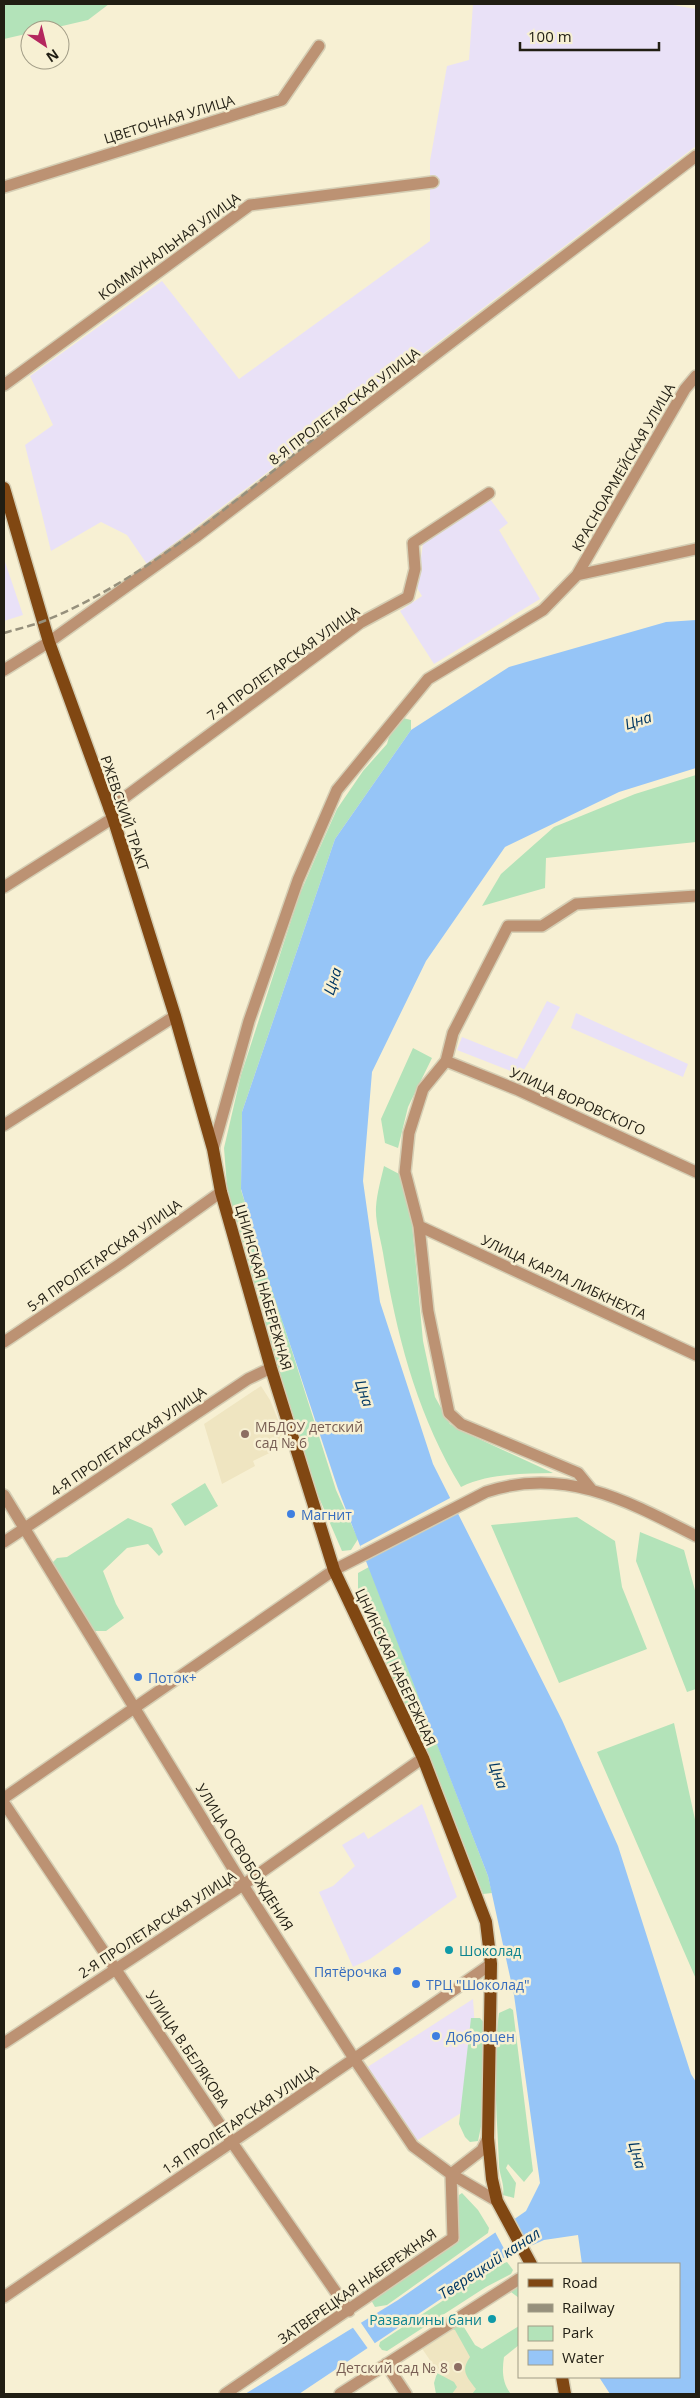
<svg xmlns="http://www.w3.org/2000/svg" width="700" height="2398" viewBox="0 0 700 2398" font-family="'Open Sans',sans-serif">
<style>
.commercial{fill:#ebe1f6}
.industrial{fill:#e9e1f7}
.built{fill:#efe5c1}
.green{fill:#b3e3b9}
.water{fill:#96c5f7}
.pier{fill:#f7f0d3}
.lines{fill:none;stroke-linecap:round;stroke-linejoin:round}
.minor-casing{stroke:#d5ceb4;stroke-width:14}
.major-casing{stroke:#d5ceb4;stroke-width:15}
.minor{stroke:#bc9273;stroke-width:11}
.major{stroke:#804712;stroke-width:12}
.rail{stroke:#96907c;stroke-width:2.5;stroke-dasharray:8 4;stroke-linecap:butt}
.education-dot{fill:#8d6e63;stroke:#f7f0d3;stroke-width:2}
.shop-dot{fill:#3f7fe0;stroke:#f7f0d3;stroke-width:2}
.culture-dot{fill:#0f9aa8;stroke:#f7f0d3;stroke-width:2}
.labels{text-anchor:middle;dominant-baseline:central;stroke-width:5;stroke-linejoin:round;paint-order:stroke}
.street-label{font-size:14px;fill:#211e13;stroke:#f7f0d3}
.education-label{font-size:14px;fill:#785e54;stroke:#f7f0d3;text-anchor:start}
.shop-label{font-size:14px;fill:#366cbe;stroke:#f7f0d3;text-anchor:start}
.culture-label{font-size:14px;fill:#0d838f;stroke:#f7f0d3;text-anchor:start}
.water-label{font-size:15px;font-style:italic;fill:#003763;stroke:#f7f0d3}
</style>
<rect width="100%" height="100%" fill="#f7f0d3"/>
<path class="commercial" d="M 473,1999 L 480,2101 L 413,2143 L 366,2068 Z"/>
<path class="industrial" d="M 473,4 L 667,4 L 696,9 L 696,146 L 147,564 L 127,535 L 101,522 L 51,551 L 25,445 L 53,425 L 30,376 L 162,281 L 239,379 L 430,241 L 430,161 L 447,66 L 469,60 Z
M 490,499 L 508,523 L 499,530 L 540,599 L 434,664 L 400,611 L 422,596 L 417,588 L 423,543 Z
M 4,559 L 23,615 L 4,621 Z
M 547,1001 L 560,1007 L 521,1075 L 457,1050 L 462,1037 L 517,1059 Z
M 576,1013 L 688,1064 L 683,1077 L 571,1028 Z
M 422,1804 L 457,1897 L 370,1959 L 353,1967 L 319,1892 L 333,1886 L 355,1866 L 342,1845 L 364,1832 L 368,1839 Z"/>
<path class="built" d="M 261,1386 L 270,1400 L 288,1444 L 253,1461 L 255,1466 L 222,1484 L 204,1424 Z
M 459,2323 L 474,2347 L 479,2394 L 453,2394 L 421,2347 Z"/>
<path class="green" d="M 4,4 L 109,4 L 88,20 L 45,30 L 30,30 L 30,33 L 4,39 Z
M 403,718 L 411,720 L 411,730 L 335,839 L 242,1112 L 241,1190 L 336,1490 L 358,1539 L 351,1550 L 342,1551 L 314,1486 L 271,1346 L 258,1292 L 249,1272 L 227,1187 L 224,1148 L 241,1075 L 299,896 L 317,854 L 337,809 L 363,771 L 387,744 L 389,737 Z
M 696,775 L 696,842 L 546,858 L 545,888 L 482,906 L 501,874 L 554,827 L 635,794 Z
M 413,1048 L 432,1058 L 408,1107 L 398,1148 L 385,1143 L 381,1119 Z
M 384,1166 L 403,1176 L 411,1213 L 423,1341 L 435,1397 L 450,1424 L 464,1432 L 553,1473 C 522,1474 489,1473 461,1487 C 418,1416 398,1341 384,1259 C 382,1243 375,1223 376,1207 C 377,1193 381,1179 384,1166 Z
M 205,1483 L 218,1506 L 185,1526 L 171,1504 Z
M 577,1517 L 615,1541 L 622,1587 L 647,1649 L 559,1683 L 491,1525 Z
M 128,1518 L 152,1528 L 163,1552 L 159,1556 L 148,1544 L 127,1548 L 103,1571 L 116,1604 L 124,1618 L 106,1631 L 94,1631 L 51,1564 L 57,1558 L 67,1557 Z
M 640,1532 L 684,1550 L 696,1594 L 696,1689 L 687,1692 L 636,1561 Z
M 369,1567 L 488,1876 L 492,1893 L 483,1894 L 449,1807 L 358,1597 L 358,1573 Z
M 674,1723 L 696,1824 L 696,1979 L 597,1752 Z
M 510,2008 L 513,2010 L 533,2171 L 524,2182 L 508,2164 L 506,2168 L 516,2183 L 514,2198 L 503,2195 C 505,2184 499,2175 499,2164 C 497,2114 492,2063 499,2013 Z
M 471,2018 L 480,2018 L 487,2026 L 484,2112 L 478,2141 L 470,2142 L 465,2137 L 459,2124 Z
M 462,2193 L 478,2210 L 489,2228 L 488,2233 L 387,2305 L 375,2307 L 371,2300 L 453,2242 L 459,2195 Z
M 507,2262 L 513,2270 L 511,2274 L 486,2287 L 387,2351 L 382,2350 L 379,2346 L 380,2342 L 494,2267 Z
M 519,2282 L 519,2298 L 511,2292 L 505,2294 L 464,2321 L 462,2324 L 475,2345 L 482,2349 L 519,2326 L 519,2345 L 504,2357 C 502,2370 502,2383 511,2394 L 472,2394 L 476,2389 C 467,2377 460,2371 470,2357 L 455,2330 L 452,2329 L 429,2344 L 427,2341 Z
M 437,2373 L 454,2382 L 457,2387 L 452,2394 L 436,2394 L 434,2383 Z"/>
<path class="water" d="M 696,620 L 696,768 L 619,792 L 505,847 L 426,961 L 372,1072 L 363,1181 L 380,1302 L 433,1464 L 562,1720 L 618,1846 L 691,2074 L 696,2082 L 696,2394 L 610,2394 L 599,2377 L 679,2377 L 679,2264 L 582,2264 L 578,2235 L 544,2240 L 499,2260 L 299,2394 L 245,2394 L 398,2300 L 526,2211 L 540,2183 L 514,1995 L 488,1876 L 338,1489 L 263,1263 L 241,1189 L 242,1112 L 335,839 L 411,730 L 509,667 L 666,622 Z"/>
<path class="pier" d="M 452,1497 L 460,1512 L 366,1560 L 360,1546 Z
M 509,2220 L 524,2251 L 509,2258 L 494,2230 Z
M 359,2320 L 376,2345 L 369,2350 L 351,2325 Z"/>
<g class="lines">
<defs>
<path id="minor" d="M 4,187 L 282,100 L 319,46
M 4,385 L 250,205 L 433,182
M 577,575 L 696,549
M 4,670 L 49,642 L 197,536 L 696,156
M 109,809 L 360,623 L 408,597 L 415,569 L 413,543 L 489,493
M 4,887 L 113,818
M 446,1061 L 518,1090 L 696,1172
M 4,1125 L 175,1016
M 213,1149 L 249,1021 L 298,880 L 337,790 L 428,679 L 543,610 L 577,575 L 685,389 L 696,376
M 419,1226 L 696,1355
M 4,1342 L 120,1264 L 221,1192
M 591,1489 L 578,1473 L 461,1424 L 449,1413 L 428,1311 L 419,1226 L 405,1172 L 409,1133 L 423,1089 L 446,1061 L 453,1033 L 508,926 L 542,926 L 576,904 L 696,896
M 4,1495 L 243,1885 L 355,2060 L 413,2146 L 451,2174 L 497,2201
M 4,1542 L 248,1379 L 271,1368
M 4,1798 L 334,1570 L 486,1492 C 564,1466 628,1501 696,1536
M 4,1803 L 231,2141 L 349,2311
M 4,2043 L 243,1885 L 423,1758
M 4,2297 C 166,2186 330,2077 491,1964
M 386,2364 L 406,2394
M 225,2394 L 453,2238 L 451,2174 L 482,2150 L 488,2138
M 340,2394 L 519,2279"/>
<path id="major" d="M 4,488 L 49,642 L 113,818 L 175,1016 L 213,1149 L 221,1192 L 271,1368 L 334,1570 L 423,1758 L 486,1922 L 491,1964 L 488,2138 L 492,2179 L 497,2201 L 531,2264
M 562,2377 L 565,2394"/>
</defs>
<use href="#minor" class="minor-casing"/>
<use href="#major" class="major-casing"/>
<use href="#minor" class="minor"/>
<use href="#major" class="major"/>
<path class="rail" d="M 4,633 C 17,629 31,626 44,621 C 145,581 243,493 329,427"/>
</g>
<g class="education-dot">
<circle cx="245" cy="1434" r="5"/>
<circle cx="458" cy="2367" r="5"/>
</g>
<g class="shop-dot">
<circle cx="291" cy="1514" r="5"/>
<circle cx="138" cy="1677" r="5"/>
<circle cx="397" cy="1971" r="5"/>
<circle cx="416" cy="1984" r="5"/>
<circle cx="436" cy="2036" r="5"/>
</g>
<g class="culture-dot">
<circle cx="449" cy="1950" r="5"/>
<circle cx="492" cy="2319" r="5"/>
</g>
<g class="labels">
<g class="street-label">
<text transform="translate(169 119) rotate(-17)">ЦВЕТОЧНАЯ УЛИЦА</text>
<text transform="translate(169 246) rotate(-36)">КОММУНАЛЬНАЯ УЛИЦА</text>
<text transform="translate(344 406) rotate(-37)">8-Я ПРОЛЕТАРСКАЯ УЛИЦА</text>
<text transform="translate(623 467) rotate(-60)">КРАСНОАРМЕЙСКАЯ УЛИЦА</text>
<text transform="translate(283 663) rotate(-36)">7-Я ПРОЛЕТАРСКАЯ УЛИЦА</text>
<text transform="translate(125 813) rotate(71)">РЖЕВСКИЙ ТРАКТ</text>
<text transform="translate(578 1101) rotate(24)">УЛИЦА ВОРОВСКОГО</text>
<text transform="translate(104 1255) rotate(-35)">5-Я ПРОЛЕТАРСКАЯ УЛИЦА</text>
<text transform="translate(564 1277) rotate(25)">УЛИЦА КАРЛА ЛИБКНЕХТА</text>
<text transform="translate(264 1287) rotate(74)">ЦНИНСКАЯ НАБЕРЕЖНАЯ</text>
<text transform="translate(128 1441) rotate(-34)">4-Я ПРОЛЕТАРСКАЯ УЛИЦА</text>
<text transform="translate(396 1667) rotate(65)">ЦНИНСКАЯ НАБЕРЕЖНАЯ</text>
<text transform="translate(245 1857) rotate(58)">УЛИЦА ОСВОБОЖДЕНИЯ</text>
<text transform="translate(157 1924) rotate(-33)">2-Я ПРОЛЕТАРСКАЯ УЛИЦА</text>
<text transform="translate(188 2049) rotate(56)">УЛИЦА В.БЕЛЯКОВА</text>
<text transform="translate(240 2119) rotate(-34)">1-Я ПРОЛЕТАРСКАЯ УЛИЦА</text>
<text transform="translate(357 2286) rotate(-35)">ЗАТВЕРЕЦКАЯ НАБЕРЕЖНАЯ</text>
</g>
<g class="education-label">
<text x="255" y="1426">МБДОУ детский<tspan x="255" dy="16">сад № 6</tspan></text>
<text x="448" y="2367" text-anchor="end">Детский сад № 8</text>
</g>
<g class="shop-label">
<text x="301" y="1514">Магнит</text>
<text x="148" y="1677">Поток+</text>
<text x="387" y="1971" text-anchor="end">Пятёрочка</text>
<text x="426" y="1984">ТРЦ "Шоколад"</text>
<text x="446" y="2036">Доброцен</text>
</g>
<g class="culture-label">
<text x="459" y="1950">Шоколад</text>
<text x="482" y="2319" text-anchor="end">Развалины бани</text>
</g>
<g class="water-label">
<text transform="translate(638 720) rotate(-18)">Цна</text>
<text transform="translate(332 981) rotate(-72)">Цна</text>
<text transform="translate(365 1393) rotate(71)">Цна</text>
<text transform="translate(499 1775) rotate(70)">Цна</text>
<text transform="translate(638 2155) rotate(73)">Цна</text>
<text transform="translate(489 2263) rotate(-33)">Тверецкий канал</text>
</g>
</g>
<rect width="700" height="2398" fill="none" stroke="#211e13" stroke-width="10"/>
<rect x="518" y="2263" width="162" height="115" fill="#f7f0d3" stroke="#a19c86"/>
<rect x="528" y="2279" width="25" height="8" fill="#804712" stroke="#a19c86"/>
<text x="562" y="2288" font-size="15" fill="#211e13">Road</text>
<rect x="528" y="2304" width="25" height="8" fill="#96907c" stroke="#a19c86"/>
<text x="562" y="2313" font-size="15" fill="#211e13">Railway</text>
<rect x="528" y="2326" width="25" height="15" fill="#b3e3b9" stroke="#a19c86"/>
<text x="562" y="2338" font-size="15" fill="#211e13">Park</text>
<rect x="528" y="2350" width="25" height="15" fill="#96c5f7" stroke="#a19c86"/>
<text x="562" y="2363" font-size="15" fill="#211e13">Water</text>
<g transform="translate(45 45) rotate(145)"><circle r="24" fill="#f7f0d3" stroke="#a19c86"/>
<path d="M0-4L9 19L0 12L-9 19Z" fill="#b4275e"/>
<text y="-8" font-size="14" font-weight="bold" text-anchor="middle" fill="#211e13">N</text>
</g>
<path d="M520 42v8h139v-8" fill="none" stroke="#211e13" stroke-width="2.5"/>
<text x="528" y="42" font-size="15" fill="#211e13" stroke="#f7f0d3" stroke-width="4" paint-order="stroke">100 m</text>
</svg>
